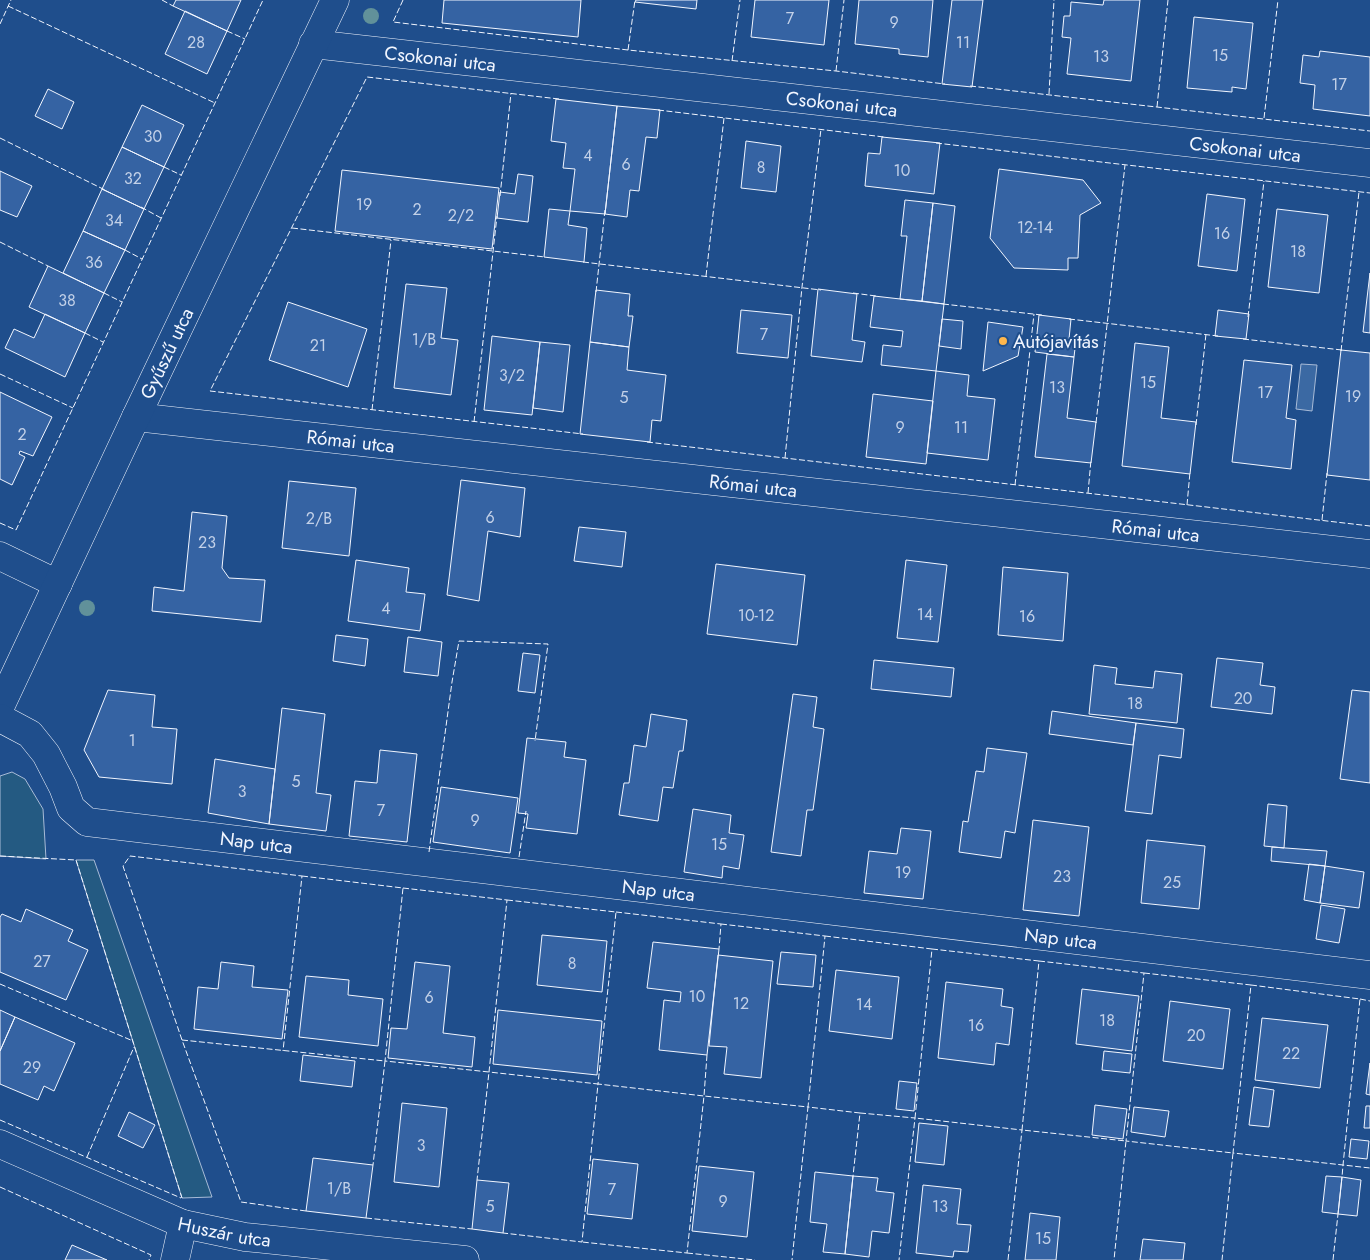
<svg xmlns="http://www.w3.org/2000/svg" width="1370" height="1260" viewBox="0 0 1370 1260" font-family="Jost,sans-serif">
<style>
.green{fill:#245a82;stroke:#a8bbd7}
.water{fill:#3b69a3;stroke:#a8bbd7}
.building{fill:#3563a3;stroke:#f2f6ff}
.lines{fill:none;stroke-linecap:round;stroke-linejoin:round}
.minor-casing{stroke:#f2f6ff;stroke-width:29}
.minor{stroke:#1f4e8c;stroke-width:28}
.fence{stroke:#f2f6ff;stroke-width:1;stroke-dasharray:6 2.5;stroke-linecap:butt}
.tree{fill:#61919a}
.poi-dot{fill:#ffb74d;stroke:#1f4e8c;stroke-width:2}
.labels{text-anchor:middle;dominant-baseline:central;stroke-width:4;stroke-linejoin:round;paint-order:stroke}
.number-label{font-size:16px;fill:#c3d1e8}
.street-label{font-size:19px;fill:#f2f6ff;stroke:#1f4e8c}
.poi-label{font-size:19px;fill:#f2f6ff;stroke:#1f4e8c;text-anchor:start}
</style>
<rect width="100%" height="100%" fill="#1f4e8c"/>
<path class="green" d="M 12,772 L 25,779 L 43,809 L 46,859 L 0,856 L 0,776 Z
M 76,860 L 94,860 L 212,1197 L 182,1198 Z"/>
<path class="water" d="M 1301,364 L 1317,365 L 1312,411 L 1296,409 Z"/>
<path class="building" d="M 176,0 L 241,0 L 227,31 L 173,6 Z
M 444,0 L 581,0 L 578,37 L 442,23 Z
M 636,0 L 697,0 L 696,9 L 635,2 Z
M 755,0 L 829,0 L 824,45 L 751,37 Z
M 859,0 L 933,0 L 928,57 L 899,54 L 899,49 L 855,44 Z
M 952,0 L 983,0 L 972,87 L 942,84 Z
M 1104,0 L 1140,0 L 1131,81 L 1067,74 L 1071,38 L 1062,37 L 1064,16 L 1070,16 L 1071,2 L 1103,5 Z
M 185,11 L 227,31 L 207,74 L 165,54 Z
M 1194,17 L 1253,23 L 1246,89 L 1232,87 L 1232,92 L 1187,88 Z
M 1320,51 L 1370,57 L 1370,116 L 1313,109 L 1315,85 L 1300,83 L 1303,55 L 1319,57 Z
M 48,89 L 74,102 L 62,129 L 35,116 Z
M 556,99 L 617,106 L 605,214 L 570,211 L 575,169 L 563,168 L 566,143 L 551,141 Z
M 142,105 L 184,125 L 164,167 L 122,147 Z
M 617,106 L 660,110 L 657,138 L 646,137 L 639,191 L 630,190 L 627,217 L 605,214 Z
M 882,137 L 940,143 L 934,194 L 865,186 L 868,153 L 880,154 Z
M 746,141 L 781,146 L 776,192 L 741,188 Z
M 122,147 L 164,167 L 144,209 L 102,189 Z
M 999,169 L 1083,180 L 1101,203 L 1080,215 L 1078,258 L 1068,258 L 1068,270 L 1014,268 L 990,238 Z
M 342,170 L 499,188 L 492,249 L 335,231 Z
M 0,171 L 32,186 L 17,217 L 0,210 Z
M 518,174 L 533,176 L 528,222 L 497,218 L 500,192 L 515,194 Z
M 102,189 L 144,209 L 125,250 L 83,231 Z
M 1207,194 L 1245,199 L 1237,271 L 1198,266 Z
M 905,200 L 933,203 L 922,301 L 900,299 L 907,236 L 901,236 Z
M 933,203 L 955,206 L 944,304 L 922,301 Z
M 549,209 L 570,211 L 568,225 L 587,228 L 584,262 L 544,257 Z
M 1277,209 L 1328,215 L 1319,293 L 1268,287 Z
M 83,231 L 125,250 L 104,293 L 63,273 Z
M 48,266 L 104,293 L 85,333 L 29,307 Z
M 1370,273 L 1370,333 L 1363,332 Z
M 406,284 L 447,288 L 441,338 L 458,340 L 451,395 L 394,388 Z
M 818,289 L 857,294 L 852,340 L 865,342 L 862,362 L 811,356 Z
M 596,290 L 630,294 L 628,316 L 633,316 L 629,347 L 590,342 Z
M 874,296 L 944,304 L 936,371 L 881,365 L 883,345 L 901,347 L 903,331 L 870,327 Z
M 288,302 L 367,329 L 348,387 L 269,360 Z
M 741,310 L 792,315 L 788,358 L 737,353 Z
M 1218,310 L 1249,314 L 1246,339 L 1215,336 Z
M 45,314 L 85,333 L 65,377 L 5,348 L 14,329 L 34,338 Z
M 1039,315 L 1071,319 L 1069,339 L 1076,340 L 1074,357 L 1035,352 Z
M 942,319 L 963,321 L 961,349 L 939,346 Z
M 988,322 L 1023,327 L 1018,356 L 983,371 Z
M 492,336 L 540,342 L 532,415 L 484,410 Z
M 540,342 L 570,345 L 563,412 L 533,408 Z
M 590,342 L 629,347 L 627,370 L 666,375 L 661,421 L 652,420 L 650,442 L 580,434 Z
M 1135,343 L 1169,347 L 1161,418 L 1196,422 L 1190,474 L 1122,466 Z
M 1341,350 L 1370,353 L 1370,480 L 1327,475 Z
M 1047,354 L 1074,357 L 1067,418 L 1096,422 L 1091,463 L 1035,457 Z
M 1244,360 L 1292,365 L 1286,418 L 1296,420 L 1291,469 L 1232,462 Z
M 936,371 L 969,375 L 967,396 L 995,399 L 988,460 L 927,453 Z
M 0,392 L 52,417 L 33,456 L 20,451 L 19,454 L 25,457 L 12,485 L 0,479 Z
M 873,394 L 933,401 L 926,464 L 866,457 Z
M 461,480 L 525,488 L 520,537 L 488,531 L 479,601 L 447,595 Z
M 289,481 L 356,488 L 349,556 L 282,548 Z
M 192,512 L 227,516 L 222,568 L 229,578 L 265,580 L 261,622 L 152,611 L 154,587 L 184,591 Z
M 579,527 L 626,532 L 622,567 L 574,561 Z
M 356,560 L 409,568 L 406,592 L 425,594 L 420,631 L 348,621 Z
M 906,560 L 947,565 L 938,642 L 897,638 Z
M 716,564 L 805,575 L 797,645 L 707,634 Z
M 1003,567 L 1068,573 L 1063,641 L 998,635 Z
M 336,635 L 368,639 L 365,666 L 333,661 Z
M 408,637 L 442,642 L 438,676 L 404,672 Z
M 523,653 L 540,655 L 535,693 L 518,691 Z
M 1217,658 L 1263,663 L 1260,685 L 1275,687 L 1272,714 L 1211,707 Z
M 874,660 L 954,668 L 951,697 L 871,689 Z
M 1094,665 L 1117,668 L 1115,684 L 1153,688 L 1155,671 L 1182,674 L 1177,723 L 1089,714 Z
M 108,690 L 155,695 L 152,727 L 177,729 L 172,784 L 99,777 L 84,750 Z
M 1352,690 L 1370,692 L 1370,783 L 1340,779 Z
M 793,694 L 817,697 L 813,727 L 824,729 L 813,810 L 807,810 L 801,856 L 771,852 Z
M 282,708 L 325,714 L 316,793 L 331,795 L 326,831 L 269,824 Z
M 1052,711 L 1136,723 L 1133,745 L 1049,734 Z
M 651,714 L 687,720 L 683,751 L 679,751 L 673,788 L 663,787 L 658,821 L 619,815 L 624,783 L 629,783 L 634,745 L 646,747 Z
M 1136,723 L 1184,729 L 1181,758 L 1159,755 L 1152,814 L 1125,811 Z
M 527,738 L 566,742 L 564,757 L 586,760 L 577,834 L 526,828 L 528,814 L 518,813 Z
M 987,748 L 1027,753 L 1015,833 L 1005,831 L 1001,858 L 959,852 L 963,821 L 968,822 L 976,771 L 984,772 Z
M 380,750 L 417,754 L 407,842 L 349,836 L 355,781 L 377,783 Z
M 215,759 L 275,769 L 269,824 L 208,813 Z
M 441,787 L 518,798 L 510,853 L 433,842 Z
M 1268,804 L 1287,806 L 1284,848 L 1264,846 Z
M 693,809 L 731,815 L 729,833 L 744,835 L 739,869 L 723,866 L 722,878 L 684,872 Z
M 1033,820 L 1089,827 L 1079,916 L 1023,910 Z
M 901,828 L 931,831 L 923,899 L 864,893 L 869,851 L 897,854 Z
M 1147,840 L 1205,846 L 1199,909 L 1141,903 Z
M 1272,847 L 1327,851 L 1325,866 L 1271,861 Z
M 1309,864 L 1325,866 L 1320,903 L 1304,900 Z
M 1325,866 L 1364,872 L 1359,908 L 1320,903 Z
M 1321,905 L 1345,909 L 1339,943 L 1316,939 Z
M 26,909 L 73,930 L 68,941 L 88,950 L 66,1000 L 0,972 L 0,917 L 2,914 L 21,922 Z
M 542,935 L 607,941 L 602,992 L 537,985 Z
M 653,942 L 719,949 L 707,1055 L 659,1050 L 664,1000 L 680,1002 L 681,992 L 647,988 Z
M 781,952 L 816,955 L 813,987 L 777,984 Z
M 718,955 L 773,961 L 761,1078 L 724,1074 L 727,1047 L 709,1046 Z
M 221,962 L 254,966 L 252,987 L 288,990 L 282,1039 L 194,1029 L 198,987 L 218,989 Z
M 415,962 L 450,966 L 443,1033 L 475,1037 L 472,1067 L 388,1058 L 391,1028 L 407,1029 Z
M 836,970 L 899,977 L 892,1039 L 829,1031 Z
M 306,976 L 349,980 L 348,995 L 383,999 L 378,1046 L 299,1037 Z
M 946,982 L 1003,989 L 1001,1006 L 1013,1008 L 1009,1045 L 996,1043 L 994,1065 L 938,1058 Z
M 1082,989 L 1139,996 L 1132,1051 L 1076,1044 Z
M 1170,1001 L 1230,1009 L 1223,1069 L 1163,1061 Z
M 0,1010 L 15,1017 L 0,1051 Z
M 498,1010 L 602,1021 L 597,1075 L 493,1064 Z
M 15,1017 L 75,1043 L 54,1091 L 44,1086 L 38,1100 L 0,1084 L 0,1051 Z
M 1262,1018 L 1328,1025 L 1320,1088 L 1255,1080 Z
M 1104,1051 L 1132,1054 L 1130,1073 L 1102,1070 Z
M 303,1055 L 355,1061 L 352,1087 L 300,1081 Z
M 1370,1063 L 1370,1095 L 1366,1094 Z
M 899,1081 L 917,1083 L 914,1111 L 896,1109 Z
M 1254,1087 L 1274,1090 L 1269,1127 L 1249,1125 Z
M 402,1103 L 447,1108 L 439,1187 L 394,1182 Z
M 1095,1105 L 1127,1109 L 1123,1139 L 1092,1135 Z
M 1366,1106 L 1370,1106 L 1370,1128 L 1364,1128 Z
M 1134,1107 L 1169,1111 L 1165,1137 L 1131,1132 Z
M 129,1112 L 155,1125 L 143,1148 L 118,1136 Z
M 919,1123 L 948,1126 L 944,1165 L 915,1162 Z
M 1351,1139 L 1369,1141 L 1367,1159 L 1349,1157 Z
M 313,1158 L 373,1165 L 366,1218 L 306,1211 Z
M 593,1159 L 638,1164 L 632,1219 L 587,1214 Z
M 699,1166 L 754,1172 L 747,1237 L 692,1231 Z
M 815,1172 L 853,1176 L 845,1254 L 823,1252 L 827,1224 L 810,1222 Z
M 853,1176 L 878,1178 L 876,1191 L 894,1193 L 889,1233 L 872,1231 L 869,1257 L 845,1254 Z
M 1326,1176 L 1342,1177 L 1338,1214 L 1322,1212 Z
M 1342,1177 L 1361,1180 L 1357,1216 L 1338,1214 Z
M 477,1180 L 509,1183 L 503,1233 L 472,1229 Z
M 923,1185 L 961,1189 L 957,1224 L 971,1225 L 968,1252 L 954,1251 L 953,1257 L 916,1253 Z
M 1030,1213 L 1060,1217 L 1056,1260 L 1025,1260 Z
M 1143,1239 L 1185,1243 L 1183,1260 L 1140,1260 Z
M 72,1245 L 107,1260 L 65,1260 Z"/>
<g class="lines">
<defs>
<g id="minor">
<path id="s1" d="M 313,44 L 1370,163"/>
<path id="s2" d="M 136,417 L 1370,554"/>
<path d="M 0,556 L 58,584"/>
<path id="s3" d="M 0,707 L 136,417 L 335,0"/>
<path id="s4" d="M 0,718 L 30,734 L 46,754 L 63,787 L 71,808 L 87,822 L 1370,975"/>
<path id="s5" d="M 0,1144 L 183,1224 L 245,1237 L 465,1260"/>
<path d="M 175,1260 L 183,1224"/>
</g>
</defs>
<use href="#minor" class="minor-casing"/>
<use href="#minor" class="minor"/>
<path class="fence" d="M 162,0 L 173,6
M 403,0 L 393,22 L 628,50 L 836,71 L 945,84
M 8,6 L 215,103
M 0,24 L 11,0
M 227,31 L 245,39
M 628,50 L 635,0
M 732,61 L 740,0
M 836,71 L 844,0
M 970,86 L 1370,131
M 1049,94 L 1054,0
M 559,99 L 367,77 L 210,391 L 583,434
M 1157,107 L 1168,0
M 658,110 L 884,137
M 1264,118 L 1278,0
M 0,138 L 105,190
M 936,143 L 1370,193
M 164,167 L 181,175
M 500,196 L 511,93
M 141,207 L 161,218
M 292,228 L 545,257
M 0,242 L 48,266
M 125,250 L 142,259
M 583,262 L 821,290
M 706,276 L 724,118
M 596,292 L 605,210
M 104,293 L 122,302
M 853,293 L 876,296
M 943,304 L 1042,315
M 1248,317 L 1264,181
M 1069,319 L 1218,336
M 85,333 L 103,342
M 1243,339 L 1342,350
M 1341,351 L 1359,192
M 0,374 L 73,408
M 372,410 L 391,240
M 474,422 L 497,216
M 1096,423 L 1125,165
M 1196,425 L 1206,334
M 647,442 L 1370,526
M 785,458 L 802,287 L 821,129
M 1015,485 L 1034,314
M 1088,493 L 1091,460
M 1187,505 L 1190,472
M 1322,520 L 1327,473
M 0,523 L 16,530 L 263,0
M 429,852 L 452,682 L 459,641 L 548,644 L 535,741
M 0,856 L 76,860 L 182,1198
M 519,857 L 526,811
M 302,876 L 403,888 L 385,1061 L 489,1072 L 477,1180
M 403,888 L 507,900 L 489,1072 L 598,1084 L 582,1242 L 503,1233
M 507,900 L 616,912 L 598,1084 L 704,1096 L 687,1253 L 582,1242
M 616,912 L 721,924 L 719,949
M 721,924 L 825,936 L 808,1107 L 860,1113 L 853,1176
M 825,936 L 932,949 L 915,1118 L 1022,1130 L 1008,1260
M 932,949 L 1039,961 L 1022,1130 L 1126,1141 L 1114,1260
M 1039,961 L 1144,973 L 1126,1141 L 1233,1153 L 1222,1260
M 1144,973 L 1251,985 L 1233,1153 L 1343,1165 L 1342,1177
M 0,984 L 133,1041
M 1251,985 L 1360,999 L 1343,1165 L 1370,1168
M 1360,999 L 1370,1001
M 182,1040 L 123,866 L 130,856 L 302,876 L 283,1051
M 707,1055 L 704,1096 L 808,1107 L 792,1260
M 860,1113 L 915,1118 L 899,1260
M 0,1120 L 181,1198
M 87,1157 L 134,1047
M 0,1187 L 151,1255 L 149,1260
M 306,1211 L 241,1202 L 182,1040 L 385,1061 L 373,1165
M 366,1218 L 472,1229
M 687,1253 L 755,1260
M 1333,1260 L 1338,1214"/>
</g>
<g class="tree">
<circle cx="371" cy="16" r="8"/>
<circle cx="87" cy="608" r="8"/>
</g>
<circle class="poi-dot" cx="1003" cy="341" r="5"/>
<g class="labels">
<g class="number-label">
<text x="790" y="18">7</text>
<text x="894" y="22">9</text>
<text x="196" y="42">28</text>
<text x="963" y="42">11</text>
<text x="1220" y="55">15</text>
<text x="1101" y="56">13</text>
<text x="1339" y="84">17</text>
<text x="153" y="136">30</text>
<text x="588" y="155">4</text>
<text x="626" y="164">6</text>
<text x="761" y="167">8</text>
<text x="902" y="170">10</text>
<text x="133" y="178">32</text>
<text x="364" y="204">19</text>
<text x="417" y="209">2</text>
<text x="461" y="215">2/2</text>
<text x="114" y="220">34</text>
<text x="1035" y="227">12-14</text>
<text x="1222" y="233">16</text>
<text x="1298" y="251">18</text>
<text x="94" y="262">36</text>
<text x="67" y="300">38</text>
<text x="764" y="334">7</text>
<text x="424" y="339">1/B</text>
<text x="318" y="345">21</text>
<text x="512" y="375">3/2</text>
<text x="1148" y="382">15</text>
<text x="1057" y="387">13</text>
<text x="1265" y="392">17</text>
<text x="1353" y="396">19</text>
<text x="624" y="397">5</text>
<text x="900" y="427">9</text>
<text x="961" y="427">11</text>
<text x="22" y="434">2</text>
<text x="490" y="517">6</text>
<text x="319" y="518">2/B</text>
<text x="207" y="542">23</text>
<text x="386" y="608">4</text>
<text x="925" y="614">14</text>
<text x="756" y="615">10-12</text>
<text x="1027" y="616">16</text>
<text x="1243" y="698">20</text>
<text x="1135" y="703">18</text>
<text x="132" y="740">1</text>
<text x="296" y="781">5</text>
<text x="242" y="791">3</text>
<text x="381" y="810">7</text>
<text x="475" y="820">9</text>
<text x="719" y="844">15</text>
<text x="903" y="872">19</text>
<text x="1062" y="876">23</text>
<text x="1172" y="882">25</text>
<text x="42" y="961">27</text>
<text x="572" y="963">8</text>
<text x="697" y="996">10</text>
<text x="429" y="997">6</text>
<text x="741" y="1003">12</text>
<text x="864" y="1004">14</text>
<text x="1107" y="1020">18</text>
<text x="976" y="1025">16</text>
<text x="1196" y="1035">20</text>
<text x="1291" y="1053">22</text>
<text x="32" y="1067">29</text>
<text x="421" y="1145">3</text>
<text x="339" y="1188">1/B</text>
<text x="612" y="1189">7</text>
<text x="723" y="1201">9</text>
<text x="490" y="1206">5</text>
<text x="940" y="1206">13</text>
<text x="1043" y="1238">15</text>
</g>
<g class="street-label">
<text stroke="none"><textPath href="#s1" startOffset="128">Csokonai utca</textPath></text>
<text stroke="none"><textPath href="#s1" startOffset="532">Csokonai utca</textPath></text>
<text stroke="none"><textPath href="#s1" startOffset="938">Csokonai utca</textPath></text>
<text stroke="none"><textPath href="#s3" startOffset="391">Gyűszű utca</textPath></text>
<text stroke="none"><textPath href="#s2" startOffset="216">Római utca</textPath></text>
<text stroke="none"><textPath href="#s2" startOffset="621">Római utca</textPath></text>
<text stroke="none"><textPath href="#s2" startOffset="1026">Római utca</textPath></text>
<text stroke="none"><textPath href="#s4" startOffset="311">Nap utca</textPath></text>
<text stroke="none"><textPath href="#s4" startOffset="716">Nap utca</textPath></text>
<text stroke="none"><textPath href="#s4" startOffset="1121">Nap utca</textPath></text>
<text stroke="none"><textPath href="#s5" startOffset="242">Huszár utca</textPath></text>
</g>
<g class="poi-label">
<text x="1013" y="341">Autójavítás</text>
</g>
</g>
</svg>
